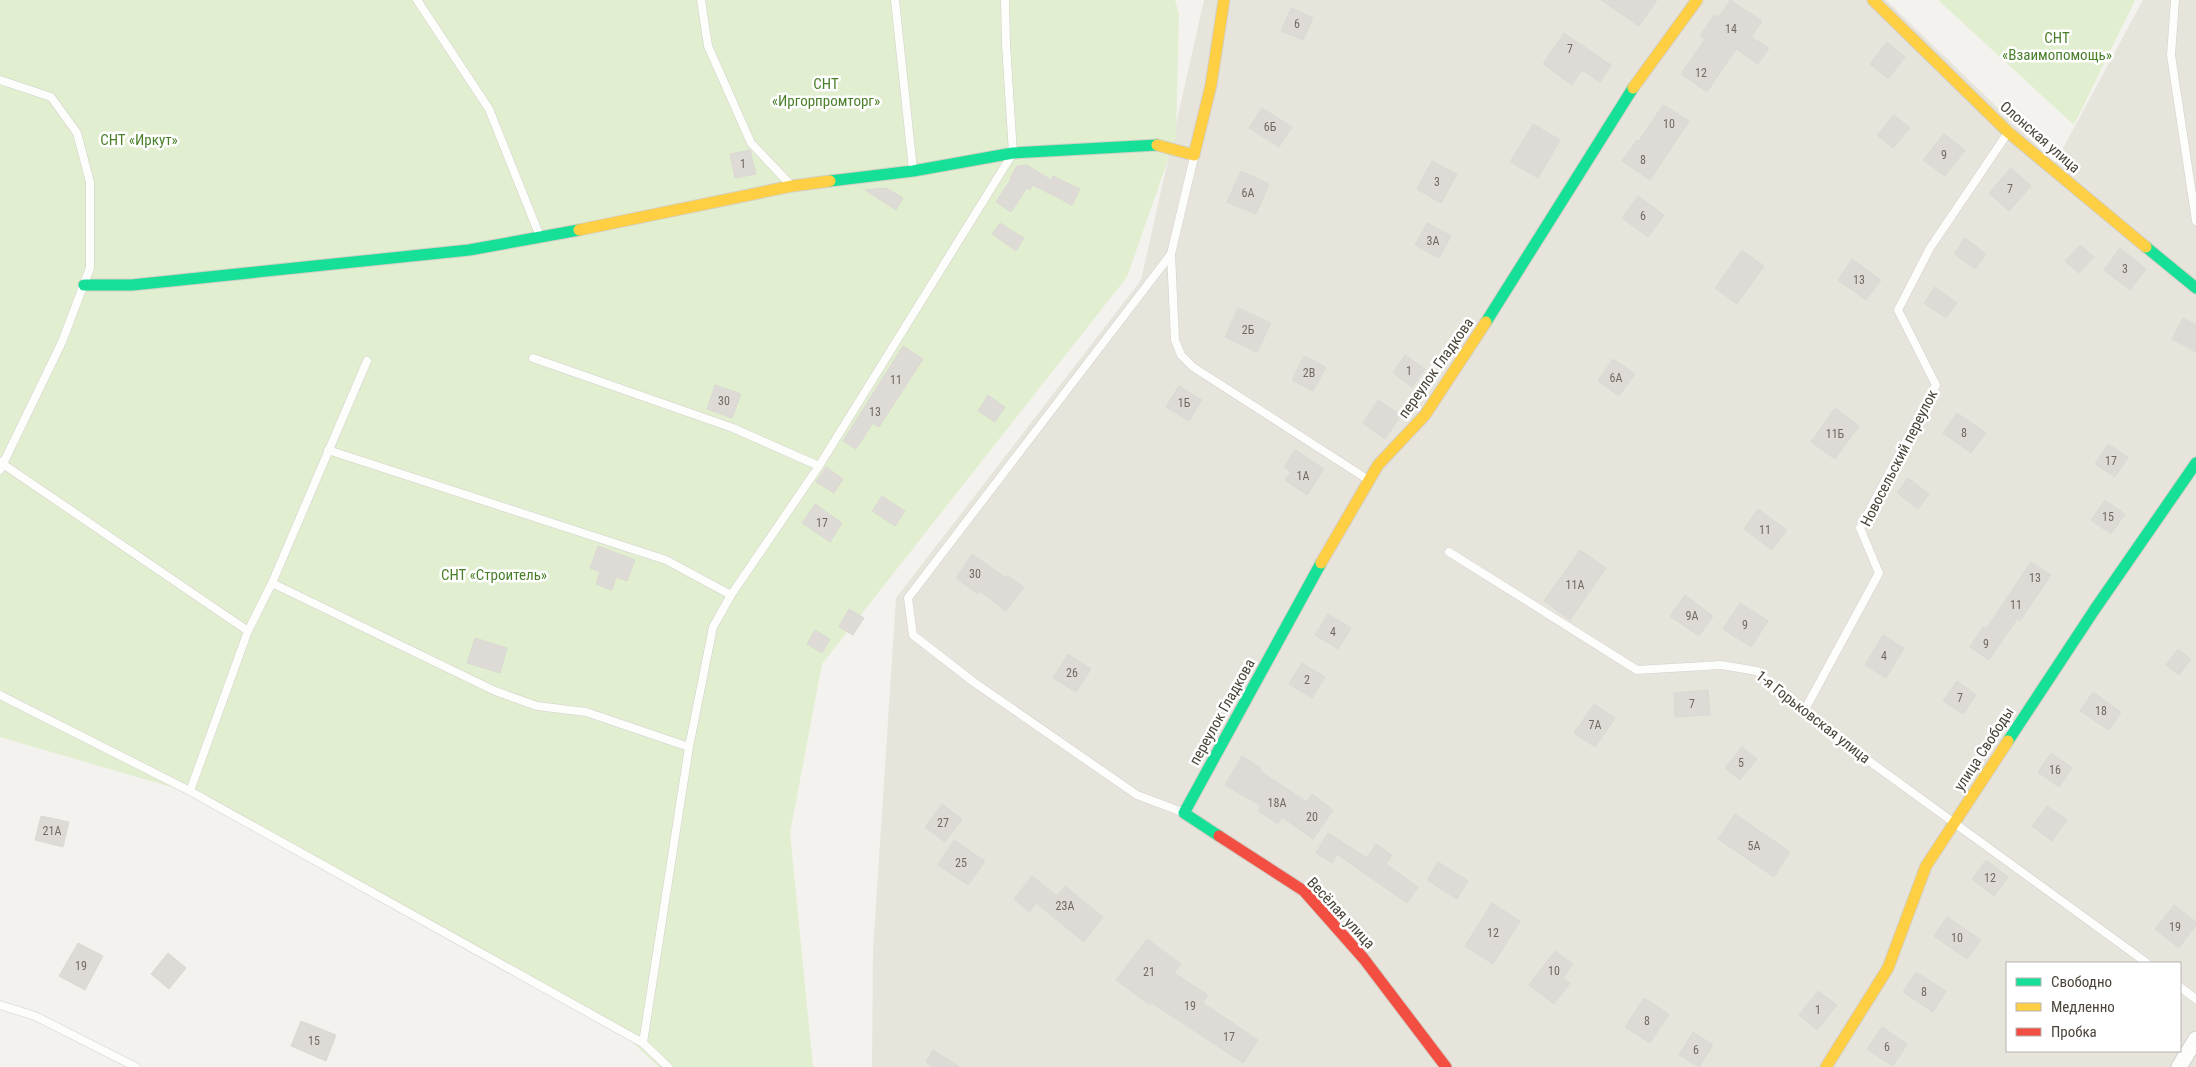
<svg xmlns="http://www.w3.org/2000/svg" width="2196" height="1067" viewBox="0 0 2196 1067" font-family="'Roboto Condensed',sans-serif">
<style>
.residential{fill:#e7e4dc;fill-rule:evenodd}
.green{fill:#e1eecf}
.building{fill:#dedbd6;stroke:#dcd9d4}
.lines{fill:none;stroke-linecap:round;stroke-linejoin:round}
.lane-casing{stroke:#d2d0cb;stroke-width:9}
.street-casing{stroke:#d2d0cb;stroke-width:17}
.fast-casing{stroke:#d3cfc5;stroke-width:13}
.slow-casing{stroke:#d3cfc5;stroke-width:13}
.jam-casing{stroke:#d3cfc5;stroke-width:13}
.lane{stroke:#fdfdfc;stroke-width:8}
.street{stroke:#fdfdfc;stroke-width:15}
.fast{stroke:#16e098;stroke-width:11}
.slow{stroke:#ffcf43;stroke-width:11}
.jam{stroke:#f24e42;stroke-width:11}
.labels{text-anchor:middle;dominant-baseline:central;stroke-width:5;stroke-linejoin:round;paint-order:stroke}
.number-label{font-size:12px;fill:#706a61}
.park-label{font-size:15px;fill:#4a7f2a;stroke:#fff}
.street-label{font-size:15px;fill:#4b4439;stroke:#fff}
</style>
<rect width="100%" height="100%" fill="#f4f2ee"/>
<path class="residential" d="M 1204,0 L 1886,0 L 2055,163 L 2143,0 L 2196,0 L 2196,1067 L 872,1067 L 873,950 L 896,598 L 1141,280 ZM 2007,963 L 2180,963 L 2180,1051 L 2007,1051 Z"/>
<path class="green" d="M 0,0 L 1175,0 L 1179,14 L 1176,137 L 1127,277 L 822,664 L 790,833 L 813,1067 L 659,1067 L 630,1040 L 178,789 L 0,737 Z
M 1938,0 L 2135,0 L 2074,125 Z"/>
<path class="building" d="M 1601,0 L 1657,0 L 1639,26 Z
M 1730,0 L 1762,21 L 1751,37 L 1769,48 L 1758,64 L 1736,49 L 1707,92 L 1681,74 L 1705,39 L 1700,36 L 1714,15 L 1719,17 Z
M 1291,8 L 1313,18 L 1303,40 L 1281,31 Z
M 1564,33 L 1611,65 L 1600,82 L 1582,70 L 1572,85 L 1543,64 Z
M 1887,42 L 1905,57 L 1888,79 L 1870,64 Z
M 1663,105 L 1689,121 L 1650,180 L 1622,161 L 1637,140 L 1639,141 Z
M 1262,108 L 1292,127 L 1279,147 L 1249,128 Z
M 1894,115 L 1910,128 L 1893,148 L 1877,135 Z
M 1533,124 L 1560,140 L 1538,178 L 1510,162 Z
M 1944,134 L 1965,150 L 1945,176 L 1923,160 Z
M 750,150 L 756,174 L 735,178 L 730,154 Z
M 1432,161 L 1457,174 L 1441,203 L 1417,189 Z
M 1027,165 L 1051,180 L 1053,176 L 1080,189 L 1072,205 L 1033,185 L 1030,190 L 1027,188 L 1011,212 L 996,202 L 1011,179 L 1010,178 L 1017,166 Z
M 2011,168 L 2031,186 L 2009,211 L 1989,193 Z
M 1241,171 L 1269,184 L 1256,214 L 1227,202 Z
M 886,188 L 903,198 L 896,210 L 865,190 Z
M 1638,196 L 1664,215 L 1648,237 L 1622,218 Z
M 1000,223 L 1024,238 L 1016,251 L 992,234 Z
M 1427,223 L 1451,236 L 1439,258 L 1415,245 Z
M 1965,238 L 1986,254 L 1975,269 L 1954,254 Z
M 2080,245 L 2094,257 L 2079,273 L 2065,261 Z
M 2120,248 L 2146,269 L 2130,290 L 2104,270 Z
M 1742,250 L 1764,266 L 1737,304 L 1715,288 Z
M 1852,259 L 1881,280 L 1866,300 L 1838,280 Z
M 1935,287 L 1957,303 L 1946,318 L 1924,303 Z
M 1238,308 L 1271,323 L 1257,352 L 1225,337 Z
M 2183,318 L 2196,325 L 2196,352 L 2172,339 Z
M 903,346 L 923,359 L 879,427 L 873,423 L 856,449 L 843,441 Z
M 1405,355 L 1425,369 L 1412,387 L 1393,373 Z
M 1304,356 L 1326,367 L 1313,391 L 1292,380 Z
M 1613,359 L 1635,374 L 1619,396 L 1598,381 Z
M 715,385 L 741,394 L 732,418 L 707,409 Z
M 1179,386 L 1202,400 L 1189,421 L 1166,407 Z
M 988,395 L 1005,407 L 995,422 L 978,411 Z
M 1378,400 L 1401,415 L 1385,439 L 1363,423 Z
M 1835,408 L 1859,426 L 1835,459 L 1811,442 Z
M 1957,413 L 1986,433 L 1971,453 L 1943,433 Z
M 2108,444 L 2128,457 L 2115,477 L 2095,464 Z
M 1295,450 L 1324,469 L 1307,495 L 1285,480 L 1291,472 L 1284,467 Z
M 826,467 L 843,479 L 834,493 L 816,482 Z
M 1908,478 L 1929,494 L 1918,509 L 1897,493 Z
M 882,496 L 905,511 L 895,526 L 872,511 Z
M 2105,500 L 2125,514 L 2111,534 L 2091,520 Z
M 815,504 L 842,523 L 830,542 L 802,523 Z
M 1758,509 L 1787,530 L 1772,550 L 1744,529 Z
M 598,546 L 635,560 L 627,581 L 616,577 L 612,590 L 596,584 L 600,572 L 590,568 Z
M 1580,550 L 1606,568 L 1570,620 L 1544,601 Z
M 972,554 L 1006,578 L 1008,576 L 1024,587 L 1006,611 L 980,591 L 978,594 L 956,578 Z
M 2031,562 L 2051,575 L 2020,621 L 2017,619 L 1989,660 L 1970,647 L 1983,627 L 1986,629 Z
M 1685,595 L 1713,616 L 1699,636 L 1670,616 Z
M 1740,603 L 1768,621 L 1751,647 L 1723,629 Z
M 849,609 L 864,618 L 853,635 L 839,627 Z
M 1328,614 L 1351,628 L 1338,649 L 1315,635 Z
M 815,630 L 830,639 L 822,653 L 807,644 Z
M 1883,635 L 1904,648 L 1886,678 L 1865,665 Z
M 475,638 L 507,648 L 500,673 L 467,663 Z
M 2178,649 L 2191,659 L 2179,675 L 2166,665 Z
M 1068,654 L 1091,669 L 1076,692 L 1053,678 Z
M 1302,663 L 1325,677 L 1312,698 L 1289,684 Z
M 1957,681 L 1976,695 L 1963,714 L 1943,701 Z
M 1708,690 L 1710,715 L 1675,717 L 1674,693 Z
M 2093,692 L 2121,712 L 2109,730 L 2080,711 Z
M 1594,704 L 1615,718 L 1595,747 L 1574,733 Z
M 1742,747 L 1757,759 L 1740,780 L 1725,768 Z
M 2051,753 L 2072,768 L 2059,787 L 2038,772 Z
M 1242,756 L 1261,768 L 1260,771 L 1307,802 L 1312,794 L 1333,810 L 1313,839 L 1282,817 L 1278,824 L 1258,811 L 1261,806 L 1225,785 Z
M 942,804 L 962,819 L 945,842 L 925,827 Z
M 2047,806 L 2067,820 L 2052,841 L 2032,826 Z
M 1735,814 L 1790,852 L 1774,877 L 1718,839 Z
M 41,816 L 69,822 L 63,847 L 35,840 Z
M 1328,833 L 1367,858 L 1376,844 L 1392,855 L 1386,864 L 1418,887 L 1407,903 L 1337,854 L 1332,863 L 1316,853 Z
M 954,840 L 985,861 L 968,885 L 938,865 Z
M 1986,860 L 2008,877 L 1994,896 L 1972,879 Z
M 1438,862 L 1468,881 L 1457,899 L 1427,880 Z
M 1032,876 L 1057,896 L 1065,886 L 1103,917 L 1084,942 L 1036,903 L 1029,912 L 1014,899 Z
M 1492,903 L 1520,921 L 1493,964 L 1465,946 Z
M 2174,905 L 2196,922 L 2196,925 L 2179,948 L 2155,929 Z
M 1947,917 L 1981,940 L 1967,959 L 1934,936 Z
M 1147,939 L 1181,964 L 1174,973 L 1208,995 L 1203,1003 L 1258,1040 L 1243,1063 L 1152,1003 L 1150,1005 L 1116,980 Z
M 78,943 L 103,956 L 85,990 L 59,976 Z
M 1555,951 L 1573,964 L 1563,978 L 1570,983 L 1554,1004 L 1529,985 Z
M 168,953 L 186,968 L 169,989 L 151,974 Z
M 1916,972 L 1946,991 L 1933,1012 L 1903,992 Z
M 1818,991 L 1837,1005 L 1817,1030 L 1799,1015 Z
M 1644,998 L 1669,1014 L 1650,1043 L 1625,1027 Z
M 301,1021 L 336,1035 L 326,1061 L 291,1046 Z
M 1882,1027 L 1907,1044 L 1893,1066 L 1867,1049 Z
M 1693,1032 L 1713,1045 L 1699,1067 L 1679,1055 Z
M 933,1050 L 960,1067 L 934,1067 L 926,1062 Z"/>
<g class="lines">
<defs>
<path id="lane" d="M 417,0 L 489,109 L 539,234
M 701,0 L 708,46 L 751,143 L 789,183
M 895,0 L 913,170
M 2175,0 L 2171,55 L 2196,221
M 0,80 L 51,97 L 77,133 L 90,182 L 90,268 L 62,342 L 0,470
M 1194,157 L 1171,254 L 1175,340 L 1181,355 L 1193,367 L 1367,479
M 1171,254 L 908,598 L 913,635 L 975,683 L 1137,795 L 1182,812
M 533,358 L 733,428 L 819,466
M 328,450 L 666,560 L 731,595
M 0,462 L 248,631
M 1449,552 L 1637,670 L 1721,665 L 1757,671 L 1803,713 L 2147,963
M 272,583 L 495,691 L 537,706 L 586,712 L 689,747
M 0,695 L 190,791 L 643,1043 L 668,1067
M 1803,713 L 1879,573 L 1860,528 L 1936,385 L 1898,310 L 1930,248 L 2007,134
M 190,791 L 248,631 L 272,583 L 367,361
M 2180,987 L 2196,999
M 0,1005 L 35,1016 L 136,1067
M 643,1043 L 689,747 L 713,627 L 731,595 L 819,466 L 1013,153 L 1006,45 L 1005,0"/>
<path id="street" d="M 2179,1067 L 2196,1039"/>
<path id="fast" d="M 830,181 L 913,171 L 1013,153 L 1157,145
M 2146,247 L 2196,288
M 84,285 L 132,285 L 469,250 L 579,230
M 1486,322 L 1633,88
M 2008,741 L 2095,609 L 2196,463
M 1219,836 L 1184,813 L 1321,563"/>
<path id="slow" d="M 1873,0 L 2008,132 L 2146,247
M 1633,88 L 1697,0
M 1157,145 L 1194,155 L 1211,85 L 1224,0
M 579,230 L 792,186 L 830,181
M 1321,563 L 1378,465 L 1425,415 L 1486,322
M 1826,1067 L 1888,968 L 1926,866 L 2008,741"/>
<path id="jam" d="M 1219,836 L 1304,891 L 1364,959 L 1446,1067"/>
</defs>
<use href="#lane" class="lane-casing"/>
<use href="#street" class="street-casing"/>
<use href="#fast" class="fast-casing"/>
<use href="#slow" class="slow-casing"/>
<use href="#jam" class="jam-casing"/>
<use href="#lane" class="lane"/>
<use href="#street" class="street"/>
<use href="#fast" class="fast"/>
<use href="#slow" class="slow"/>
<use href="#jam" class="jam"/>
</g>
<g class="labels">
<g class="number-label">
<text x="1297" y="24">6</text>
<text x="1731" y="29">14</text>
<text x="1570" y="49">7</text>
<text x="1701" y="73">12</text>
<text x="1669" y="124">10</text>
<text x="1270" y="127">6Б</text>
<text x="1944" y="155">9</text>
<text x="1643" y="160">8</text>
<text x="743" y="164">1</text>
<text x="1437" y="182">3</text>
<text x="2010" y="189">7</text>
<text x="1248" y="193">6А</text>
<text x="1643" y="216">6</text>
<text x="1433" y="241">3А</text>
<text x="2125" y="269">3</text>
<text x="1859" y="280">13</text>
<text x="1248" y="330">2Б</text>
<text x="1409" y="371">1</text>
<text x="1309" y="373">2В</text>
<text x="1616" y="378">6А</text>
<text x="896" y="380">11</text>
<text x="724" y="401">30</text>
<text x="1184" y="403">1Б</text>
<text x="875" y="412">13</text>
<text x="1964" y="433">8</text>
<text x="1835" y="434">11Б</text>
<text x="2111" y="461">17</text>
<text x="1303" y="476">1А</text>
<text x="2108" y="517">15</text>
<text x="822" y="523">17</text>
<text x="1765" y="530">11</text>
<text x="975" y="574">30</text>
<text x="2035" y="578">13</text>
<text x="1575" y="585">11А</text>
<text x="2016" y="605">11</text>
<text x="1692" y="616">9А</text>
<text x="1745" y="625">9</text>
<text x="1333" y="632">4</text>
<text x="1986" y="644">9</text>
<text x="1884" y="656">4</text>
<text x="1072" y="673">26</text>
<text x="1307" y="680">2</text>
<text x="1960" y="698">7</text>
<text x="1692" y="704">7</text>
<text x="2101" y="711">18</text>
<text x="1595" y="725">7А</text>
<text x="1741" y="763">5</text>
<text x="2055" y="770">16</text>
<text x="1277" y="803">18А</text>
<text x="1312" y="817">20</text>
<text x="943" y="823">27</text>
<text x="52" y="831">21А</text>
<text x="1754" y="846">5А</text>
<text x="961" y="863">25</text>
<text x="1990" y="878">12</text>
<text x="1065" y="906">23А</text>
<text x="2175" y="927">19</text>
<text x="1493" y="933">12</text>
<text x="1957" y="938">10</text>
<text x="81" y="966">19</text>
<text x="1554" y="971">10</text>
<text x="1149" y="972">21</text>
<text x="1924" y="992">8</text>
<text x="1190" y="1006">19</text>
<text x="1818" y="1010">1</text>
<text x="1647" y="1021">8</text>
<text x="1229" y="1037">17</text>
<text x="314" y="1041">15</text>
<text x="1887" y="1047">6</text>
<text x="1696" y="1050">6</text>
</g>
<g class="park-label">
<text x="2057" y="38">СНТ<tspan x="2057" dy="17">«Взаимопомощь»</tspan></text>
<text x="826" y="84">СНТ<tspan x="826" dy="17">«Иргорпромторг»</tspan></text>
<text x="139" y="140">СНТ «Иркут»</text>
<text x="494" y="575">СНТ «Строитель»</text>
</g>
<g class="street-label">
<text transform="translate(2040 137) rotate(41)">Олонская улица</text>
<text transform="translate(1436 368) rotate(-55)">переулок Гладкова</text>
<text transform="translate(1899 458) rotate(-63)">Новосельский переулок</text>
<text transform="translate(1222 712) rotate(-61)">переулок Гладкова</text>
<text transform="translate(1813 717) rotate(38)">1-я Горьковская улица</text>
<text transform="translate(1984 749) rotate(-57)">улица Свободы</text>
<text transform="translate(1341 913) rotate(47)">Весёлая улица</text>
</g>
</g>
<rect x="2006" y="962" width="175" height="90" fill="#ffffff" stroke="#b7b4b0"/>
<rect x="2016" y="978" width="25" height="8" fill="#16e098" stroke="#b7b4b0"/>
<text x="2051" y="987" font-size="15" fill="#4b4439">Свободно</text>
<rect x="2016" y="1003" width="25" height="8" fill="#ffcf43" stroke="#b7b4b0"/>
<text x="2051" y="1012" font-size="15" fill="#4b4439">Медленно</text>
<rect x="2016" y="1028" width="25" height="8" fill="#f24e42" stroke="#b7b4b0"/>
<text x="2051" y="1037" font-size="15" fill="#4b4439">Пробка</text>
</svg>
